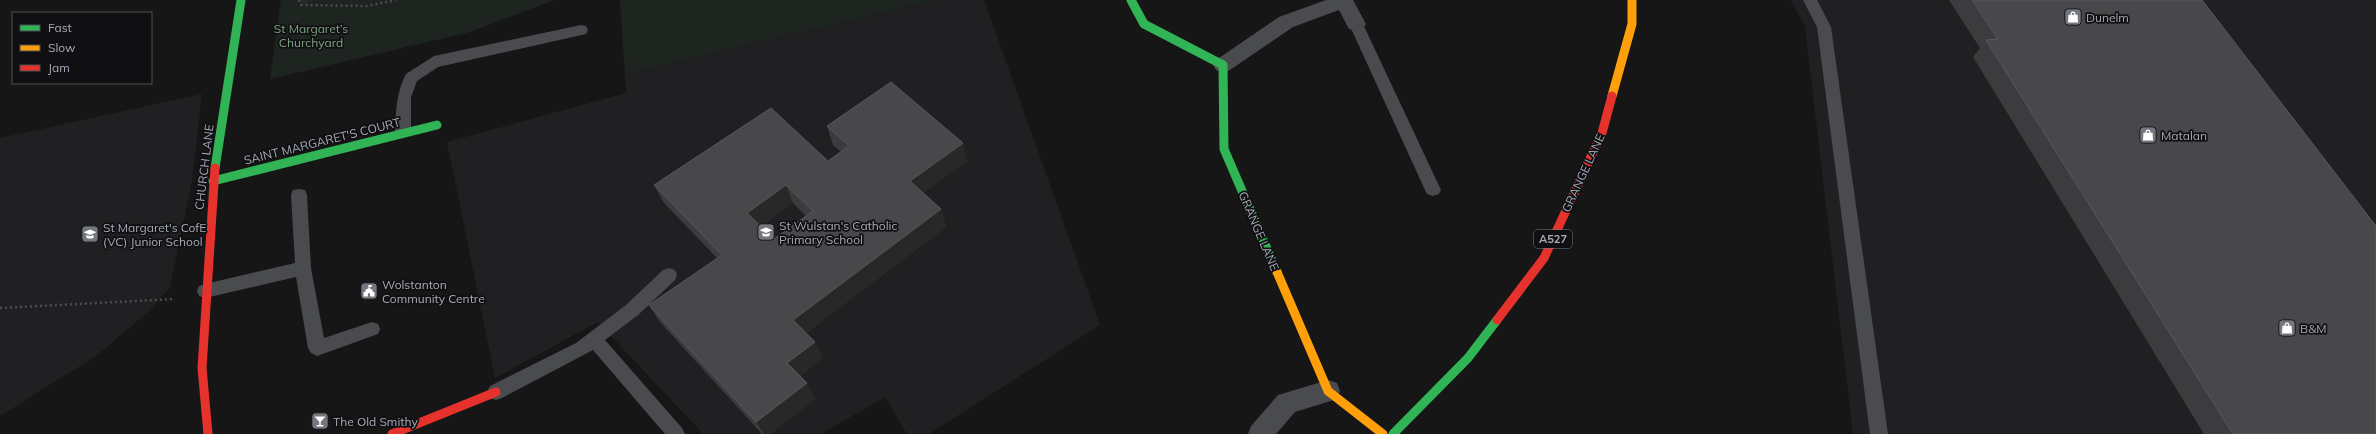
<svg xmlns="http://www.w3.org/2000/svg" width="2376" height="434" viewBox="0 0 2376 434" font-family="Mulish,sans-serif">
<style>
.built{fill:#202022}
.green{fill:#1e2520}
.lines{fill:none;stroke-linecap:round;stroke-linejoin:round}
.path{stroke:#4c4d51;stroke-width:2.5;stroke-dasharray:2 3;stroke-linecap:butt}
.lane{fill:#4a4b4f;fill-rule:evenodd}
.street{fill:#4a4b4f;fill-rule:evenodd}
.fast{stroke:#30b455;stroke-width:9}
.slow{stroke:#ff9f0a;stroke-width:9}
.jam{stroke:#e5322d;stroke-width:9}
.wall{fill:#3c3c3e;fill-rule:evenodd}
.shaded-wall{fill:#282829}
.building{fill:#48484b;stroke:#56585c;fill-rule:evenodd}
.labels{text-anchor:middle;dominant-baseline:central;stroke-width:3.5;stroke-linejoin:round;paint-order:stroke}
.shield{fill:#101012;stroke:#7a7c86;stroke-width:1}
.shield-label{font-size:11px;font-weight:bold;fill:#a7abb8}
.poi-label{font-size:12px;fill:#a7abb8;stroke:#101012;text-anchor:start}
.park-label{font-size:12px;fill:#7da381;stroke:#101012}
.street-label{font-size:12px;fill:#a7abb8;stroke:#101012}
</style>
<rect width="100%" height="100%" fill="#161616"/>
<path class="built" d="M 933,0 L 984,0 L 1100,325 L 929,434 L 907,434 L 885,397 L 821,434 L 703,434 L 598,322 L 495,378 L 447,142 L 626,93 L 625,75 Z
M 1791,0 L 2376,0 L 2376,434 L 1853,434 L 1805,27 Z
M 202,94 L 192,181 L 170,287 L 147,313 L 96,356 L 0,416 L 0,138 Z"/>
<path class="green" d="M 281,0 L 554,0 L 470,32 L 270,79 Z
M 620,0 L 933,0 L 625,75 Z"/>
<g class="lines">
<path class="path" d="M 299,0 L 301,5 L 367,6 L 396,0
M 0,308 L 175,299"/>
<path class="lane" d="M 1803,0 L 1817,0 L 1831,27 L 1888,434 L 1870,434 L 1817,27 Z
M 1356,19 L 1361,20 L 1363,24 L 1441,190 L 1439,194 L 1433,196 L 1427,194 L 1425,190 L 1349,24 L 1351,20 Z
M 581,25 L 586,26 L 588,30 L 586,34 L 438,67 L 417,81 L 411,97 L 411,132 L 408,136 L 403,138 L 398,136 L 395,132 C 396,111 396,93 406,74 L 434,56 Z
M 299,189 L 305,190 L 307,195 L 311,268 L 324,338 L 372,322 L 378,324 L 380,329 L 378,334 L 317,356 L 311,353 L 308,348 L 296,277 L 205,298 L 199,296 L 197,291 L 199,286 L 205,284 L 295,263 L 291,195 L 293,190 Z
M 669,268 L 675,270 L 677,275 L 675,280 L 638,315 L 605,340 L 682,428 L 685,434 L 665,434 L 593,350 L 502,398 L 496,400 L 490,398 L 487,392 L 490,386 L 576,343 L 626,305 L 663,270 Z"/>
<path class="street" d="M 1326,0 L 1353,0 L 1366,24 L 1363,29 L 1356,31 L 1349,29 L 1339,10 L 1293,27 L 1230,70 L 1223,73 L 1216,70 L 1213,65 L 1216,60 L 1279,17 Z
M 1328,380 L 1337,383 L 1340,391 L 1337,399 L 1295,412 L 1276,434 L 1248,434 L 1251,426 L 1278,395 Z"/>
<path class="fast" d="M 1131,0 L 1144,24 L 1223,65 L 1224,149 L 1277,272
M 215,168 L 241,0
M 213,181 L 437,125
M 1393,434 L 1468,358 L 1497,320"/>
<path class="slow" d="M 1612,96 L 1632,24 L 1632,0
M 1277,272 L 1328,391 L 1383,434"/>
<path class="jam" d="M 1497,320 L 1544,258 L 1602,133 L 1612,96
M 208,434 L 202,368 L 215,168
M 392,434 L 496,392"/>
</g>
<path class="wall" d="M 1949,0 L 2202,0 L 2376,434 L 2204,434 L 1973,57 L 1980,48 Z
M 827,126 L 967,161 L 923,193 L 941,209 L 946,227 L 806,333 L 815,342 L 822,358 L 800,376 L 815,399 L 770,434 L 762,434 L 660,322 L 649,305 L 717,258 L 664,203 L 654,185 L 828,161 L 841,152 L 833,145 ZM 793,203 L 806,216 L 774,239 L 761,226 Z"/>
<path class="shaded-wall" d="M 300,0 L 317,0 L 302,3 Z
M 963,143 L 967,161 L 915,199 L 910,181 Z
M 786,185 L 793,203 L 755,230 L 747,213 Z
M 941,209 L 946,227 L 801,337 L 793,320 Z
M 815,342 L 822,358 L 796,379 L 787,363 Z
M 807,383 L 815,399 L 770,434 L 764,434 L 756,422 Z"/>
<path class="building" d="M 1972,0 L 2202,0 L 2376,226 L 2376,434 L 2233,434 L 1986,40 L 1998,39 Z
M 891,82 L 963,143 L 910,181 L 941,209 L 793,320 L 815,342 L 787,363 L 807,383 L 756,422 L 649,305 L 722,255 L 654,185 L 771,108 L 828,161 L 849,146 L 827,126 ZM 786,185 L 813,211 L 774,239 L 747,213 Z"/>
<defs>
<symbol id="shop-square" viewBox="-11 -11 22 22"><rect x="-9" y="-9" width="18" height="18" rx="4" fill="#74777f" stroke="#101012"/><path d="M-5-2.5h2.3a2.7 3.5 0 0 1 5.4 0H5L5.5 6h-11ZM-1.5-2.5h3a1.5 2.3 0 0 0-3 0Z" fill="#fff"/></symbol>
<symbol id="school-square" viewBox="-11 -11 22 22"><rect x="-9" y="-9" width="18" height="18" rx="4" fill="#74777f" stroke="#101012"/><path d="M0-5L7-2L0 1L-7-2ZM-4 1L0 2.5L4 1V4Q0 6-4 4Z" fill="#fff"/></symbol>
<symbol id="civic-square" viewBox="-11 -11 22 22"><rect x="-9" y="-9" width="18" height="18" rx="4" fill="#74777f" stroke="#101012"/><path d="M-.6-6.5H3V-4.5H.6V-3L4-1V1h2V6H-6V1h2V-1L-.6-3ZM-1.2 2.5V6h2.4V2.5Z" fill="#fff"/></symbol>
<symbol id="bar-square" viewBox="-11 -11 22 22"><rect x="-9" y="-9" width="18" height="18" rx="4" fill="#74777f" stroke="#101012"/><path d="M-6-5H6L.8 .8V4.5H3.5V6h-7V4.5H-.8V.8Z" fill="#fff"/></symbol>
</defs>
<g fill-rule="evenodd">
<use href="#shop-square" x="2063" y="7" width="20" height="20"/>
<use href="#shop-square" x="2138" y="125" width="20" height="20"/>
<use href="#school-square" x="756" y="222" width="20" height="20"/>
<use href="#school-square" x="80" y="224" width="20" height="20"/>
<use href="#civic-square" x="359" y="281" width="20" height="20"/>
<use href="#shop-square" x="2277" y="318" width="20" height="20"/>
<use href="#bar-square" x="310" y="411" width="20" height="20"/>
</g>
<g class="labels">
<rect class="shield" x="1534" y="230" width="38" height="18" rx="3"/>
<g class="shield-label">
<text x="1553" y="239">A527</text>
</g>
<g class="poi-label">
<text x="2086" y="17">Dunelm</text>
<text x="2161" y="135">Matalan</text>
<text x="779" y="225">St Wulstan's Catholic<tspan x="779" dy="14">Primary School</tspan></text>
<text x="103" y="227">St Margaret's CofE<tspan x="103" dy="14">(VC) Junior School</tspan></text>
<text x="382" y="284">Wolstanton<tspan x="382" dy="14">Community Centre</tspan></text>
<text x="2300" y="328">B&amp;M</text>
<text x="333" y="421">The Old Smithy</text>
</g>
<g class="park-label">
<text x="311" y="28">St Margaret’s<tspan x="311" dy="14">Churchyard</tspan></text>
</g>
<g class="street-label">
<text transform="translate(322 141) rotate(-14)">SAINT MARGARET'S COURT</text>
<text transform="translate(204 167) rotate(-83)">CHURCH LANE</text>
<text transform="translate(1583 173) rotate(-65)">GRANGE LANE</text>
<text transform="translate(1259 231) rotate(67)">GRANGE LANE</text>
</g>
</g>
<rect x="12" y="12" width="140" height="72" fill="#101012" stroke="#4c4e54"/>
<rect x="20" y="25" width="20" height="6" fill="#30b455" stroke="#4c4e54"/>
<text x="48" y="32" font-size="12" fill="#a7abb8">Fast</text>
<rect x="20" y="45" width="20" height="6" fill="#ff9f0a" stroke="#4c4e54"/>
<text x="48" y="52" font-size="12" fill="#a7abb8">Slow</text>
<rect x="20" y="65" width="20" height="6" fill="#e5322d" stroke="#4c4e54"/>
<text x="48" y="72" font-size="12" fill="#a7abb8">Jam</text>
</svg>
